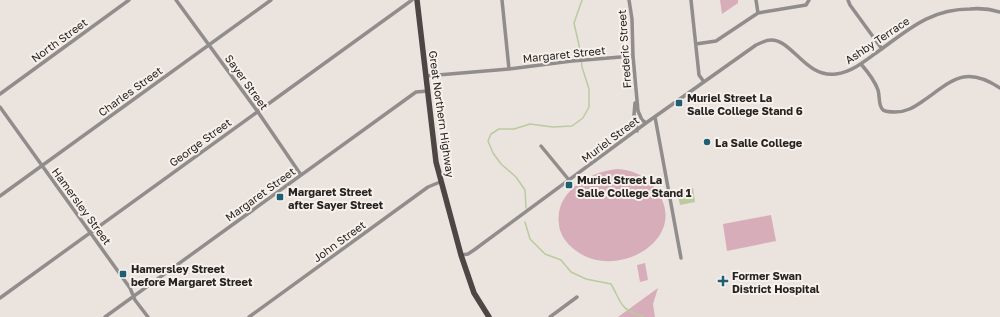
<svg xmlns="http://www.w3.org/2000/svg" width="1000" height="317" viewBox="0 0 1000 317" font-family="'Golos Text',sans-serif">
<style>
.green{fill:#d8adba}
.water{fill:#bacba0}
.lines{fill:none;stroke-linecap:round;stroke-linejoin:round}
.stream{stroke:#bacba0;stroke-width:1.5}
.minor{stroke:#908d8c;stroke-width:3.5}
.primary{stroke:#4d4645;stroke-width:5.5}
.poi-dot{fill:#1d6073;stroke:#f7f0eb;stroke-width:1.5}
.labels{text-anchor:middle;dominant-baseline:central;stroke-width:4;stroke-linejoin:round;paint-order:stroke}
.street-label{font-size:11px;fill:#262422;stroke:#f7f0eb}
.poi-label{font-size:11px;font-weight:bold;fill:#262422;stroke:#f7f0eb;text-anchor:start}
</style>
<rect width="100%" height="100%" fill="#eae3de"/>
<path class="green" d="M 720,0 L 738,0 L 738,3 L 722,14 Z
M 617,169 C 632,170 645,175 654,187 C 695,237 617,283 575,250 C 567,244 560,235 559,225 C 554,192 589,172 617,169 Z
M 771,215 L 776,241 L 727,251 L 723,224 Z
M 645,263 L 648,280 L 640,282 L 637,265 Z
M 658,288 L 653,304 L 655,317 L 618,317 Z"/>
<path class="water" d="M 693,188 L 695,202 L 680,205 L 677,191 Z"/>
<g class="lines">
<path class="stream" d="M 526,208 L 525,190 L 516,177 L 501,164 L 493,153 L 488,141 L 491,134 L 499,129 L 514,129 L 530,124 L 553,127 L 572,126 L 583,118 L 589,107 L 589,89 L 582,67 L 581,54 L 574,23 L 582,0
M 525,222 L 530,239 L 545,254 L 561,260 L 571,272 L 586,279 L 611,284 C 622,303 619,309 642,316 L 643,317"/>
<path class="minor" d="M 176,0 L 258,112 L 301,175
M 502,0 L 509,69
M 629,0 L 632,19 L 633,56 L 638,111 L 642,120 L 646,123
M 691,0 L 699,75 L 704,82
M 756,0 L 758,13
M 848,0 L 850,5 L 882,49
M 696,44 L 716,41 L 758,13 L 806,5 L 809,0
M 861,64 C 867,71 875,81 878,90 C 880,96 878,106 883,110 C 886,112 892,112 895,112 C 907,112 914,107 923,101 C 953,80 965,65 1000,88
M 426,76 L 509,69 L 572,61 L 633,56
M 0,94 L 129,0
M 635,103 L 634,115 L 637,131
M 0,107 L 130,288 L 135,300 L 148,317
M 655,117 L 681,258
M 541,146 L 569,180
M 0,196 L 271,0
M 461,255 L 468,254 L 474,250 L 646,123 L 756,45 C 761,43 765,40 771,40 C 793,40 805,78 836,74 C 851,72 864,62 876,53 C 907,31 929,9 970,9 C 980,8 990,9 1000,12
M 0,298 L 412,0
M 105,317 L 416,92 L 428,91
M 249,317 L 428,187 L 440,182
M 550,317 L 577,297"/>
<path class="primary" d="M 417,0 L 436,162 L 461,255 L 474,293 L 489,317"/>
</g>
<g class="poi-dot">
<rect x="675" y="99" width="8" height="8" rx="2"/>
<circle cx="707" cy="142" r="4"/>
<rect x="565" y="181" width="8" height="8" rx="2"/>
<rect x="276" y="193" width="8" height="8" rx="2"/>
<rect x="119" y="270" width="8" height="8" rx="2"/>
<path d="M721 275h4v4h4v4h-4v4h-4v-4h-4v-4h4z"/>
</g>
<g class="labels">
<g class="street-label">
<text transform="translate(59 40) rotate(-36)">North Street</text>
<text transform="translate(877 40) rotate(-34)">Ashby Terrace</text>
<text transform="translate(624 49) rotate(-94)">Frederic Street</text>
<text transform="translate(564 54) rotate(-6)">Margaret Street</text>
<text transform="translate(247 82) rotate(54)">Sayer Street</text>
<text transform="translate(130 91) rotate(-36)">Charles Street</text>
<text transform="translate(442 114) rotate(82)">Great Northern Highway</text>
<text transform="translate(610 139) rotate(-37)">Muriel Street</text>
<text transform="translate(200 142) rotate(-36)">George Street</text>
<text transform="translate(260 194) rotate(-36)">Margaret Street</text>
<text transform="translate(82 206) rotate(54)">Hamersley Street</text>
<text transform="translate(339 241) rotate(-36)">John Street</text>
</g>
<g class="poi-label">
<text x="687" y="97">Muriel Street La<tspan x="687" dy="13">Salle College Stand 6</tspan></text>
<text x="715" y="142">La Salle College</text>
<text x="577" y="179">Muriel Street La<tspan x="577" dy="13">Salle College Stand 1</tspan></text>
<text x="288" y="191">Margaret Street<tspan x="288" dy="13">after Sayer Street</tspan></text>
<text x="131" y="268">Hamersley Street<tspan x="131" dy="13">before Margaret Street</tspan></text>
<text x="732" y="275">Former Swan<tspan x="732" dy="13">District Hospital</tspan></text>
</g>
</g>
</svg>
